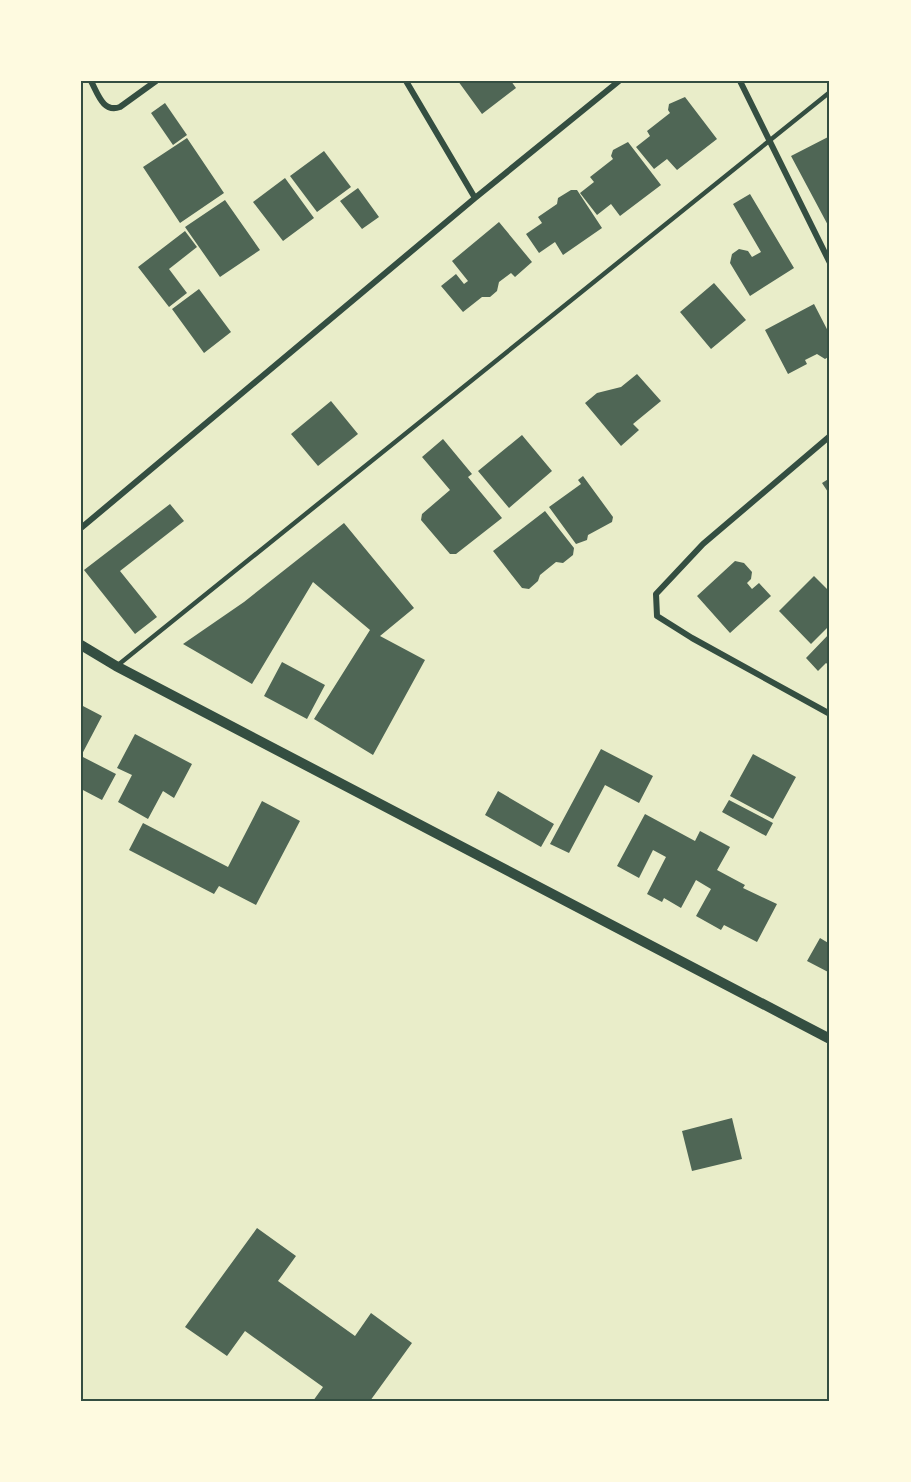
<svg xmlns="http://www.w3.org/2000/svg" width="911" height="1482" viewBox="0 0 911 1482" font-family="Ubuntu,sans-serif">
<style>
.building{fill:#4f6655}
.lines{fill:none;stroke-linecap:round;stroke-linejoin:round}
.service{stroke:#344e41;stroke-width:4.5}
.minor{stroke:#344e41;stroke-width:6}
.tertiary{stroke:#344e41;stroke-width:10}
.neatline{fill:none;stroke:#344e41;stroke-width:2}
</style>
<rect width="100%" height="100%" fill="#e9edc9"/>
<path class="building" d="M 458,81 L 511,81 L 516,88 L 482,114 Z
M 685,97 L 717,139 L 677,170 L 667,159 L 654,169 L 636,147 L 650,136 L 647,131 L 670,113 L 668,110 L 669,104 Z
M 165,103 L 187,135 L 173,145 L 151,113 Z
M 830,136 L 830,229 L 791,156 Z
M 187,138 L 224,193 L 180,223 L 143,167 Z
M 628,142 L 661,185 L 620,216 L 611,204 L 597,215 L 580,193 L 594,182 L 590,177 L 613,159 L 611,156 L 613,150 Z
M 324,151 L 351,187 L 317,212 L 290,176 Z
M 285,178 L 314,218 L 283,241 L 253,202 Z
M 358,188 L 379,217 L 362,229 L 340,201 Z
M 571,190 L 577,190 L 602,228 L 563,255 L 555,242 L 539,253 L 526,234 L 542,223 L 538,217 L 557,204 L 558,198 Z
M 750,194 L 794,268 L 750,296 L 730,263 L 732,254 L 739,249 L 748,251 L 752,257 L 761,252 L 733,204 Z
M 225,200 L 260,250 L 220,277 L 185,227 Z
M 499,222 L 532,262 L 515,277 L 511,273 L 499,282 L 497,291 L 490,297 L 482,297 L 463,312 L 441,286 L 456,274 L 464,284 L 468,281 L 452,261 Z
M 185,231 L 197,247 L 169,269 L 187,293 L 169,307 L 138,267 Z
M 714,283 L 746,320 L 711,349 L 680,312 Z
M 199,289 L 231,332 L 204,353 L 172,309 Z
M 814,304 L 830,335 L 830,356 L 825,359 L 817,354 L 805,360 L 807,364 L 788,374 L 765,330 Z
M 637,374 L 661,401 L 633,424 L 639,430 L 621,446 L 585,403 L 597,393 L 621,387 Z
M 331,401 L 358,434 L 318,466 L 291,434 Z
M 522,435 L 552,471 L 509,508 L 478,471 Z
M 443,439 L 472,474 L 468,477 L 502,518 L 456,554 L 450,554 L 421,520 L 422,514 L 450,490 L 422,457 Z
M 583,476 L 613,517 L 612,522 L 588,535 L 587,540 L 576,544 L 549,507 L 581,484 L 578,480 Z
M 830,478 L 830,495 L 822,483 Z
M 170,504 L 184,521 L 120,571 L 157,617 L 135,634 L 84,570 Z
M 545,511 L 574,548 L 573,555 L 563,563 L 556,562 L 540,575 L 538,581 L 529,589 L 522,588 L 493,551 Z
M 344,523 L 414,608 L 380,636 L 425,660 L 373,755 L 314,719 L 370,630 L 313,582 L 252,684 L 183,644 L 244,602 Z
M 735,561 L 744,563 L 752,572 L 751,579 L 747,583 L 752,589 L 759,583 L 771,596 L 730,633 L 697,596 Z
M 814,576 L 830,592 L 830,625 L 811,644 L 779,611 Z
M 830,633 L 830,666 L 826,663 L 818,671 L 806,658 Z
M 282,662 L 325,685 L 307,719 L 264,696 Z
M 81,705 L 102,716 L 81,756 L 116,774 L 102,800 L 81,789 Z
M 135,734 L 192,764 L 174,798 L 163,791 L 148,819 L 118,802 L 132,775 L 117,768 Z
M 601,749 L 653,776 L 639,803 L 605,785 L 569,853 L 550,844 Z
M 753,754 L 796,777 L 773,819 L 730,796 Z
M 498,791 L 554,824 L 541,847 L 485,815 Z
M 729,800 L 773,823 L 766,836 L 722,812 Z
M 262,801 L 300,821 L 256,905 L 219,886 L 214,894 L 129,850 L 143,823 L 228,867 Z
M 645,814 L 695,841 L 700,831 L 730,847 L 717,870 L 745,885 L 743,888 L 777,904 L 757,942 L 724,925 L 721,930 L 696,916 L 711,889 L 696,880 L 681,908 L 664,898 L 662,902 L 647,894 L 666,857 L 653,850 L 639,878 L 617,866 Z
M 820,938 L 830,944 L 830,973 L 807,961 Z
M 732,1118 L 742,1159 L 692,1171 L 682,1131 Z
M 257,1228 L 296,1256 L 278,1281 L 355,1336 L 371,1313 L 412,1343 L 370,1401 L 313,1401 L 323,1387 L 245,1331 L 227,1356 L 185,1327 Z"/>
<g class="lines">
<path class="service" d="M 118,665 L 830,92"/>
<path class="minor" d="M 91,81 C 98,94 103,113 120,107 L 156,81
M 406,81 L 475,198
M 740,81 L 830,263
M 830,436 L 703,544 L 656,594 L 657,616 L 692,638 L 830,714
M 81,528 L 475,198 L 619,81"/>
<path class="tertiary" d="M 81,645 L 116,666 L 830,1039"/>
</g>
<rect width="911" height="1482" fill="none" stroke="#fefae0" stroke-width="165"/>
<rect x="82" y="82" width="746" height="1318" class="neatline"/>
</svg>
